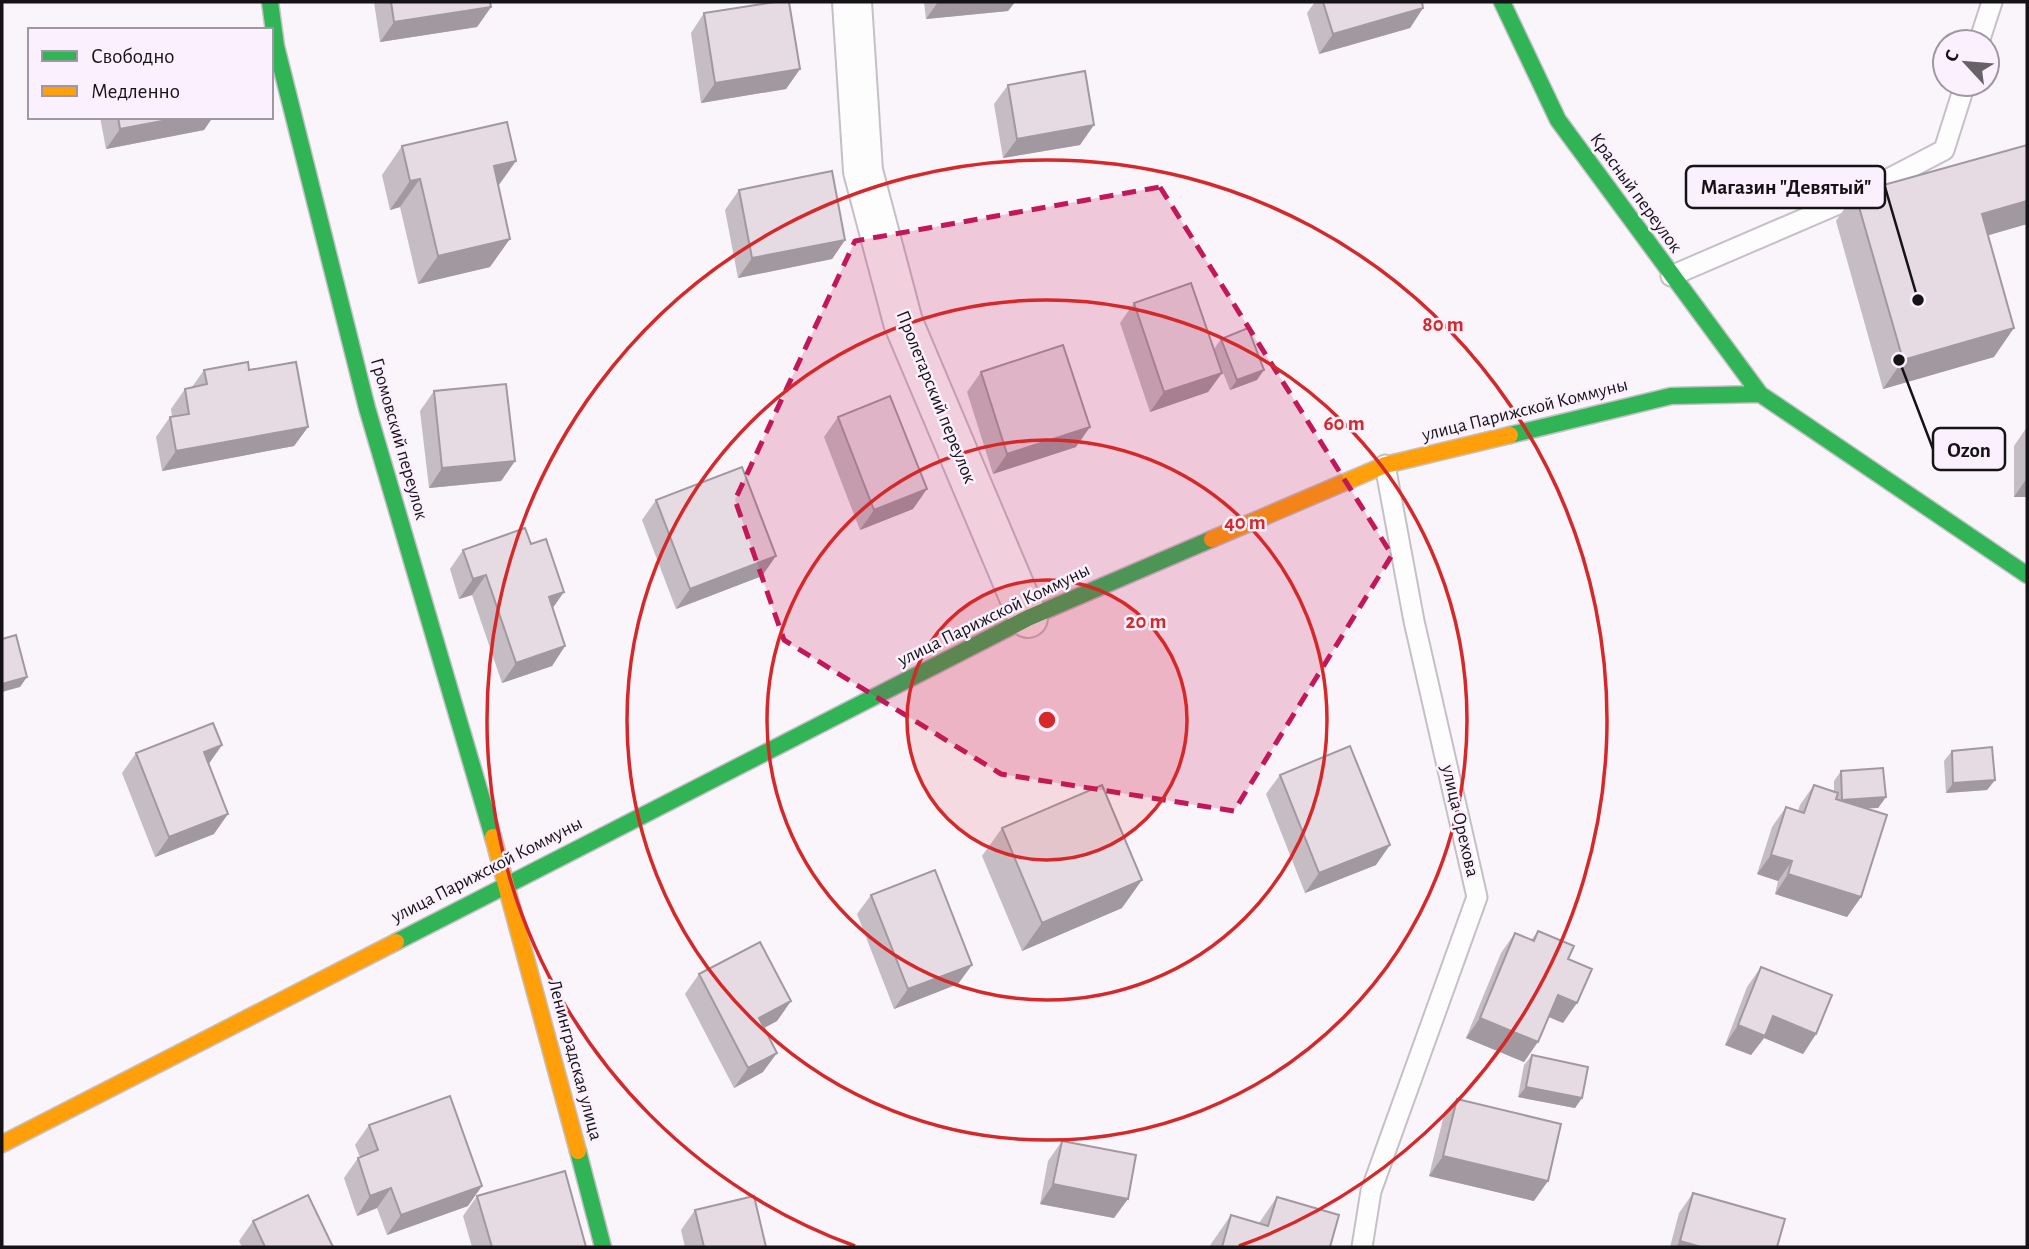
<svg xmlns="http://www.w3.org/2000/svg" width="2029" height="1249" viewBox="0 0 2029 1249" font-family="'Alegreya Sans',sans-serif">
<style>
.lines{fill:none;stroke-linecap:round;stroke-linejoin:round}
.lane-casing{stroke:#c5c0c6;stroke-width:23}
.street-casing{stroke:#c5c0c6;stroke-width:42}
.fast-casing{stroke:#c5c0c6;stroke-width:19}
.slow-casing{stroke:#c5c0c6;stroke-width:19}
.lane{stroke:#fefdfe;stroke-width:19}
.street{stroke:#fefdfe;stroke-width:38}
.fast{stroke:#30b455;stroke-width:16}
.slow{stroke:#ff9f0a;stroke-width:16}
.wall{fill:#c6bcc3}
.shaded-wall{fill:#a1999f}
.building{fill:#e6dbe3;stroke:#a1999f;stroke-width:2}
.marked{fill:#c2185b;fill-opacity:0.2;stroke:#c2185b;stroke-width:5;stroke-dasharray:14 9;stroke-linejoin:round}
.ring{fill:none;stroke:#d62828;stroke-width:3.5}
.labels{text-anchor:middle;dominant-baseline:central;stroke-width:5;stroke-linejoin:round;paint-order:stroke}
.street-label{font-size:19px;fill:#161317;stroke:#fbf1fe}
.centre{fill:#d62828;stroke:#fbf1fe;stroke-width:3.5}
.ring-label{font-size:21px;text-anchor:middle;font-weight:bold;fill:#d62828;stroke:#fbf1fe;stroke-width:5;stroke-linejoin:round;paint-order:stroke}
.leader{fill:none;stroke:#161317;stroke-width:2.5}
.callout-dot{fill:#161317;stroke:#fbf1fe;stroke-width:2.5}
.callout{fill:#fbf1fe;stroke:#161317;stroke-width:2.5}
.callout-label{font-size:21px;text-anchor:middle;font-weight:bold;fill:#161317}
</style>
<rect width="100%" height="100%" fill="#faf4fb"/>
<g class="lines">
<defs>
<path id="lane" d="M 1979,42 L 1992,2
M 1671,276 L 1850,199 L 1944,150 L 1965,84
M 1362,1247 L 1371,1191 L 1477,897 L 1414,621 L 1385,465"/>
<path id="street" d="M 852,2 L 863,171 L 903,322 L 1028,618"/>
<path id="fast" d="M 270,2 L 276,46 L 367,408 L 493,837
M 1502,2 L 1558,120 L 1760,394
M 1510,435 L 1671,396 L 1760,394 L 2027,575
M 396,942 L 1028,618 L 1212,539
M 578,1151 L 603,1247"/>
<path id="slow" d="M 1212,539 L 1385,465 L 1510,435
M 493,837 L 578,1151
M 2,1144 L 396,942"/>
</defs>
<use href="#lane" class="lane-casing"/>
<use href="#street" class="street-casing"/>
<use href="#fast" class="fast-casing"/>
<use href="#slow" class="slow-casing"/>
<use href="#lane" class="lane"/>
<use href="#street" class="street"/>
<use href="#fast" class="fast"/>
<use href="#slow" class="slow"/>
</g>
<path class="wall" d="M 374,2 L 490,2 L 491,7 L 477,27 L 380,42 Z
M 924,2 L 1015,2 L 1008,11 L 926,19 Z
M 1315,2 L 1422,2 L 1423,8 L 1410,28 L 1319,54 L 1307,13 Z
M 704,13 L 800,69 L 786,89 L 701,103 L 691,33 Z
M 1008,85 L 1080,145 L 1003,158 L 994,104 Z
M 100,117 L 213,117 L 204,130 L 106,149 Z
M 2027,145 L 2027,224 L 1988,235 L 1994,357 L 1883,389 L 1836,221 L 1855,193 Z
M 402,146 L 498,186 L 490,267 L 418,284 L 400,207 L 390,210 L 382,175 Z
M 739,190 L 845,240 L 832,259 L 738,278 L 725,210 Z
M 1134,303 L 1214,349 L 1221,339 L 1257,380 L 1230,390 L 1216,355 L 1222,373 L 1208,392 L 1150,412 L 1120,323 Z
M 204,370 L 249,370 L 308,427 L 294,446 L 162,471 L 156,437 L 170,417 L 172,417 L 171,409 L 185,389 L 192,387 Z
M 981,372 L 1076,447 L 993,474 L 967,392 Z
M 434,391 L 515,461 L 501,481 L 429,488 L 420,411 Z
M 838,417 L 913,509 L 860,530 L 824,437 Z
M 2027,427 L 2027,497 L 2014,497 L 2014,446 Z
M 656,500 L 762,576 L 676,609 L 642,520 Z
M 463,550 L 553,609 L 565,646 L 552,666 L 502,683 L 472,595 L 459,599 L 450,569 Z
M 222,745 L 208,764 L 214,834 L 155,857 L 122,773 L 136,753 Z
M 1952,751 L 1995,780 L 1987,790 L 1946,793 L 1944,761 Z
M 1841,771 L 1886,797 L 1878,808 L 1865,808 L 1861,897 L 1847,917 L 1775,894 L 1778,881 L 1757,874 L 1772,827 L 1786,807 L 1798,811 L 1800,805 L 1814,785 L 1834,792 L 1834,781 Z
M 1280,775 L 1376,865 L 1305,893 L 1266,794 Z
M 1002,828 L 1122,908 L 1022,951 L 982,856 Z
M 871,895 L 958,984 L 894,1009 L 857,914 Z
M 1538,931 L 1568,959 L 1563,1023 L 1549,1017 L 1524,1062 L 1466,1038 L 1501,953 L 1515,933 L 1531,940 Z
M 1761,967 L 1816,1034 L 1803,1054 L 1764,1038 L 1751,1055 L 1725,1045 L 1747,987 Z
M 699,974 L 791,1001 L 777,1021 L 764,1028 L 763,1072 L 734,1088 L 685,994 Z
M 1532,1055 L 1582,1098 L 1575,1108 L 1518,1097 L 1524,1065 Z
M 1457,1099 L 1534,1201 L 1429,1176 L 1443,1119 Z
M 369,1125 L 468,1206 L 387,1235 L 377,1208 L 357,1216 L 344,1178 L 358,1158 L 360,1157 L 355,1145 Z
M 1062,1141 L 1114,1218 L 1040,1204 L 1048,1161 Z
M 1693,1193 L 1777,1247 L 1670,1247 L 1679,1213 Z
M 477,1196 L 586,1247 L 472,1247 L 463,1216 Z
M 1277,1197 L 1330,1247 L 1210,1247 L 1211,1244 L 1231,1215 L 1259,1223 Z
M 695,1210 L 766,1247 L 685,1247 L 681,1230 Z
M 253,1221 L 333,1247 L 242,1247 L 239,1241 Z"/>
<path class="shaded-wall" d="M 938,2 L 1015,2 L 1008,11 L 926,19 Z
M 491,7 L 477,27 L 380,42 L 394,22 Z
M 1423,8 L 1410,28 L 1319,54 L 1333,34 Z
M 800,69 L 786,89 L 701,103 L 715,83 Z
M 183,117 L 213,117 L 204,130 L 106,149 L 120,129 Z
M 1094,125 L 1080,145 L 1003,158 L 1017,139 Z
M 516,161 L 496,189 L 494,166 Z
M 420,179 L 400,207 L 390,210 L 410,181 Z
M 2027,201 L 2027,224 L 1962,243 L 1982,214 Z
M 510,239 L 490,267 L 418,284 L 438,256 Z
M 845,240 L 832,259 L 738,278 L 752,258 Z
M 2014,328 L 1994,357 L 1883,389 L 1903,360 Z
M 1264,370 L 1257,380 L 1230,390 L 1237,380 Z
M 1222,373 L 1208,392 L 1150,412 L 1164,392 Z
M 308,427 L 294,446 L 162,471 L 176,451 Z
M 1090,427 L 1076,447 L 993,474 L 1007,454 Z
M 515,461 L 501,481 L 429,488 L 442,468 Z
M 2027,478 L 2027,497 L 2014,497 Z
M 927,489 L 913,509 L 860,530 L 874,510 Z
M 776,556 L 762,576 L 676,609 L 690,589 Z
M 486,575 L 472,595 L 459,599 L 473,579 Z
M 564,592 L 550,612 L 549,597 Z
M 565,646 L 552,666 L 502,683 L 516,663 Z
M 27,677 L 20,687 L 2,692 L 2,684 Z
M 222,745 L 208,765 L 204,752 Z
M 1995,780 L 1987,790 L 1946,793 L 1953,783 Z
M 1886,797 L 1878,808 L 1835,810 L 1842,800 Z
M 228,814 L 214,834 L 155,857 L 169,837 Z
M 1390,845 L 1376,865 L 1305,893 L 1319,873 Z
M 1771,855 L 1792,861 L 1778,881 L 1757,874 Z
M 1788,874 L 1861,897 L 1847,917 L 1775,894 Z
M 1142,880 L 1122,908 L 1022,951 L 1042,923 Z
M 972,965 L 958,984 L 894,1009 L 908,989 Z
M 1558,995 L 1577,1003 L 1563,1023 L 1544,1015 Z
M 791,1001 L 777,1021 L 745,1038 L 759,1018 Z
M 1773,1016 L 1816,1034 L 1803,1054 L 1764,1038 L 1751,1055 L 1725,1045 L 1738,1025 Z
M 1480,1018 L 1538,1042 L 1524,1062 L 1466,1038 Z
M 777,1053 L 763,1072 L 734,1088 L 748,1068 Z
M 1526,1087 L 1582,1098 L 1575,1108 L 1518,1097 Z
M 1443,1156 L 1548,1181 L 1534,1201 L 1429,1176 Z
M 1053,1184 L 1128,1199 L 1114,1218 L 1040,1204 Z
M 482,1186 L 468,1206 L 387,1235 L 401,1215 Z
M 391,1188 L 377,1208 L 357,1216 L 370,1196 Z
M 1680,1241 L 1701,1247 L 1676,1247 Z"/>
<path class="building" d="M 391,2 L 490,2 L 491,7 L 394,22 Z
M 775,2 L 789,2 L 800,69 L 715,83 L 704,13 Z
M 1323,2 L 1422,2 L 1423,8 L 1333,34 Z
M 1085,71 L 1094,125 L 1017,139 L 1008,85 Z
M 118,117 L 183,117 L 120,129 Z
M 507,122 L 516,161 L 494,166 L 510,239 L 438,256 L 420,179 L 410,181 L 402,146 Z
M 2027,145 L 2027,201 L 1982,214 L 2014,328 L 1903,360 L 1855,193 Z
M 832,171 L 845,240 L 752,258 L 739,190 Z
M 1191,283 L 1222,373 L 1164,392 L 1134,303 Z
M 1248,328 L 1264,370 L 1237,380 L 1221,339 Z
M 1063,345 L 1090,427 L 1007,454 L 981,372 Z
M 248,362 L 249,370 L 296,362 L 308,427 L 176,451 L 170,417 L 189,414 L 185,389 L 207,384 L 204,370 Z
M 506,384 L 515,461 L 442,468 L 434,391 Z
M 890,396 L 927,489 L 874,510 L 838,417 Z
M 742,467 L 776,556 L 690,589 L 656,500 Z
M 525,528 L 531,544 L 546,539 L 564,592 L 549,597 L 565,646 L 516,663 L 486,575 L 473,579 L 463,550 Z
M 16,635 L 27,677 L 2,684 L 2,639 Z
M 213,723 L 222,745 L 204,752 L 228,814 L 169,837 L 136,753 Z
M 1350,746 L 1390,845 L 1319,873 L 1280,775 Z
M 1992,747 L 1995,780 L 1953,783 L 1952,751 Z
M 1883,768 L 1886,797 L 1842,800 L 1841,771 Z
M 1102,785 L 1142,880 L 1042,923 L 1002,828 Z
M 1814,785 L 1838,793 L 1836,799 L 1887,815 L 1861,897 L 1788,874 L 1792,861 L 1771,855 L 1786,807 L 1804,813 Z
M 935,870 L 972,965 L 908,989 L 871,895 Z
M 1538,931 L 1574,946 L 1568,959 L 1592,969 L 1577,1003 L 1558,995 L 1538,1042 L 1480,1018 L 1515,933 L 1534,941 Z
M 760,942 L 791,1001 L 759,1018 L 777,1053 L 748,1068 L 699,974 Z
M 1761,967 L 1832,995 L 1816,1034 L 1773,1016 L 1765,1036 L 1738,1025 Z
M 1532,1055 L 1588,1067 L 1582,1098 L 1526,1087 Z
M 450,1096 L 482,1186 L 401,1215 L 391,1188 L 370,1196 L 358,1158 L 378,1150 L 369,1125 Z
M 1457,1099 L 1561,1124 L 1548,1181 L 1443,1156 Z
M 1062,1141 L 1136,1155 L 1128,1199 L 1053,1184 Z
M 565,1171 L 586,1247 L 492,1247 L 477,1196 Z
M 1693,1193 L 1785,1219 L 1777,1247 L 1701,1247 L 1680,1241 Z
M 308,1195 L 333,1247 L 265,1247 L 253,1221 Z
M 754,1196 L 766,1247 L 704,1247 L 695,1210 Z
M 1277,1197 L 1339,1215 L 1330,1247 L 1222,1247 L 1231,1215 L 1268,1226 Z"/>
<path class="marked" d="M 1160,187 L 1392,555 L 1234,811 L 1001,774 L 784,640 L 735,500 L 855,241 Z"/>
<circle cx="1047" cy="720" r="140" fill="#d62828" fill-opacity=".12"/>
<g class="ring">
<circle cx="1047" cy="720" r="140"/>
<circle cx="1047" cy="720" r="280"/>
<circle cx="1047" cy="720" r="420"/>
<path d="M855 1246A560 560 0 1 1 1239 1246"/>
</g>
<g class="labels">
<g class="street-label">
<text transform="translate(1636 193) rotate(54)">Красный переулок</text>
<text transform="translate(936 397) rotate(68)">Пролетарский переулок</text>
<text transform="translate(1525 410) rotate(-14)">улица Парижской Коммуны</text>
<text transform="translate(399 439) rotate(74)">Громовский переулок</text>
<text transform="translate(994 615) rotate(-26)">улица Парижской Коммуны</text>
<text transform="translate(1460 821) rotate(77)">улица Орехова</text>
<text transform="translate(487 870) rotate(-27)">улица Парижской Коммуны</text>
<text transform="translate(575 1060) rotate(75)">Ленинградская улица</text>
</g>
</g>
<circle cx="1047" cy="720" r="10" class="centre"/>
<g class="ring-label">
<text x="1443" y="331">80 m</text>
<text x="1344" y="430">60 m</text>
<text x="1245" y="529">40 m</text>
<text x="1146" y="628">20 m</text>
</g>
<path class="leader" d="M1918 300L1885 187M1899 360L1933 449"/>
<g class="callout-dot">
<circle cx="1918" cy="300" r="7"/>
<circle cx="1899" cy="360" r="7"/>
</g>
<g class="callout">
<rect x="1686" y="166" width="199" height="42" rx="7"/>
<rect x="1933" y="428" width="72" height="42" rx="7"/>
</g>
<g class="callout-label">
<text x="1786" y="194">Магазин "Девятый"</text>
<text x="1969" y="457">Ozon</text>
</g>
<rect width="2029" height="1249" fill="none" stroke="#161317" stroke-width="7"/>
<rect x="28" y="28" width="245" height="91" fill="#fbf1fe" stroke="#9f98a2" stroke-width="2"/>
<rect x="42" y="51" width="35" height="10" fill="#30b455" stroke="#9f98a2" stroke-width="2"/>
<text x="91" y="63" font-size="21" fill="#161317">Свободно</text>
<rect x="42" y="86" width="35" height="10" fill="#ff9f0a" stroke="#9f98a2" stroke-width="2"/>
<text x="91" y="98" font-size="21" fill="#161317">Медленно</text>
<g transform="translate(1966 63) rotate(296)"><circle r="33" fill="#fbf1fe" stroke="#9f98a2" stroke-width="2"/>
<path d="M0-5L12 26L0 18L-12 26Z" fill="#666267"/>
<text y="-10" font-size="19" font-weight="bold" text-anchor="middle" fill="#161317">С</text>
</g>
</svg>
